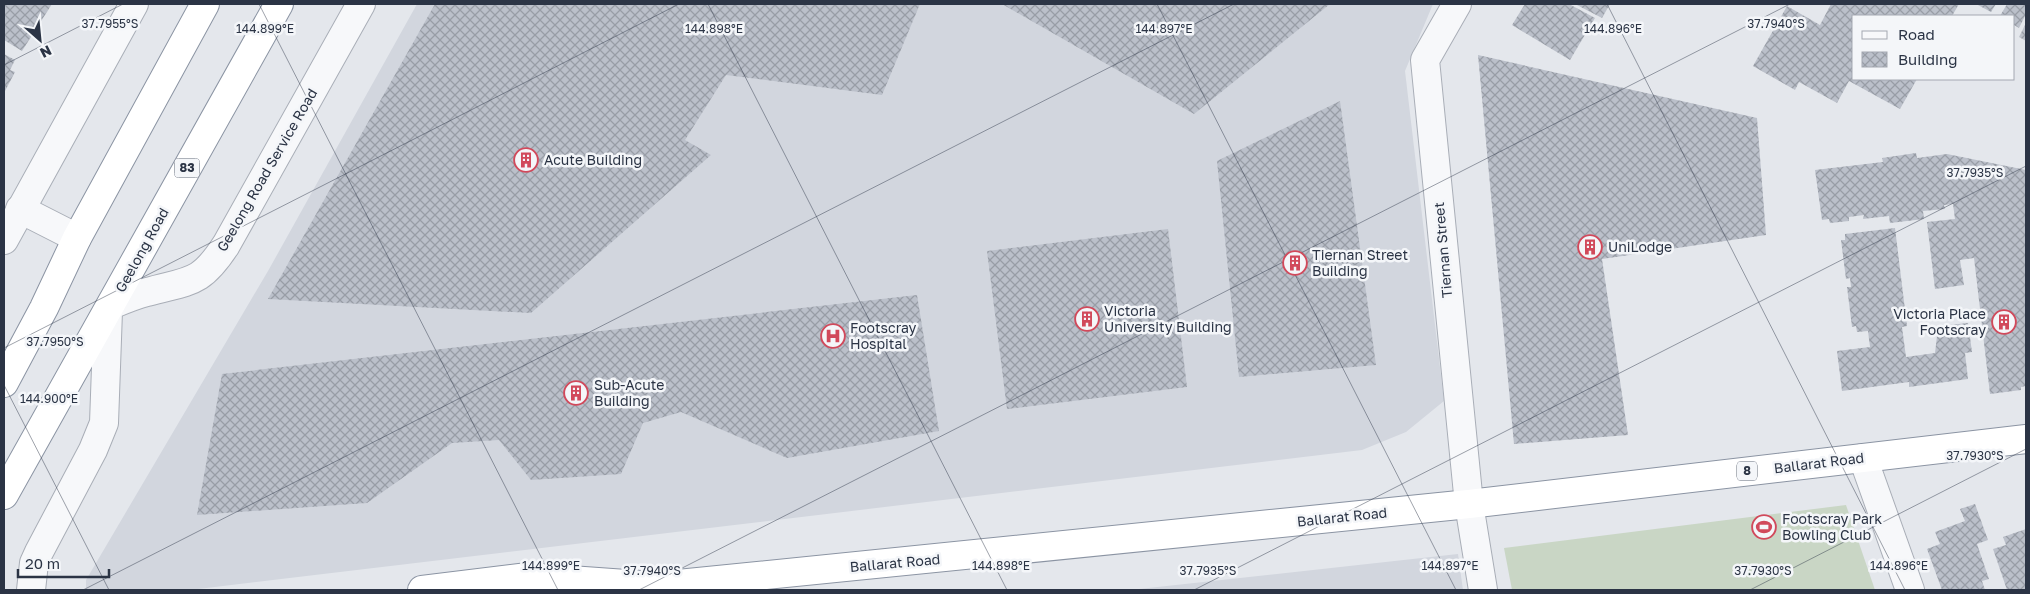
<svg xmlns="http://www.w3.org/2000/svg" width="2030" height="594" font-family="'Golos Text',sans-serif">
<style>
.built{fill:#d2d6de}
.pitch{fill:#c9d6c5}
.building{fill:url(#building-cross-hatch)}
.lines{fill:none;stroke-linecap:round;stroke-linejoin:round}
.street-casing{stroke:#a9aeb7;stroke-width:30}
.highway-casing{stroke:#8b94a3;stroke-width:30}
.street{stroke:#f7f8fa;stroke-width:28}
.highway{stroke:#fff;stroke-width:28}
.ticks{fill:none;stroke:#2b3445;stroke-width:1;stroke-opacity:0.45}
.labels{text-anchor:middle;stroke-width:5;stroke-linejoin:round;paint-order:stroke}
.shield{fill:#f4f6f9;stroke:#676e7b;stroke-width:1}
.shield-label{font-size:12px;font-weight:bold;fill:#2b3445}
.poi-label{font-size:14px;fill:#2b3445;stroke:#f4f6f9;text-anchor:start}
.street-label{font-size:14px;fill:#2b3445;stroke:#f4f6f9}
.ticks-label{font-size:12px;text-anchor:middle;fill:#2b3445;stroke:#f4f6f9;stroke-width:5;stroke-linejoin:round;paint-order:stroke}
</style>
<defs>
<pattern id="building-cross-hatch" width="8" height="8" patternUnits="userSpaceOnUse" patternTransform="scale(1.25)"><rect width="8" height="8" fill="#bbc0ca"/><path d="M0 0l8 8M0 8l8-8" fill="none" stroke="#989da6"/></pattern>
</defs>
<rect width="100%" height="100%" fill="#e4e7ec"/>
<!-- built -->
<g class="built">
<path d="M417,4H1433L1405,71L1444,401L1406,432L1362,450L190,590H86V580L268,271Z"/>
<path d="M1458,554L1463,590H1130Z"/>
</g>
<!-- pitch -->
<path class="pitch" d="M1846,505L1875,590H1512L1504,548Z"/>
<!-- building -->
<g class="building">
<path d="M4,4H52L22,51L4,40Z"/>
<path d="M435,4H920L882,95L726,75L685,140L711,155L531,313L268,299Z"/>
<path d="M1002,4H1330L1194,114Z"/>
<path d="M1525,4H1569L1595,18L1570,60L1512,25Z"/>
<path d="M1575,4H1610L1602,18Z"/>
<path d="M1831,4H1959L1952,16H1854V79H1917L1900,109L1849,81L1837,103L1799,82L1795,90L1753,66L1787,6L1820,25Z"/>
<path d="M1976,4H1996L1991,12Z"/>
<path d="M2007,4H2026V14L2019,28L2014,25V16H2000Z"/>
<path d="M2026,23V41L2019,37Z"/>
<path d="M4,54L15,60L10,70L15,72L4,93Z"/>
<path d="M1478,55L1757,118L1766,235L1602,259L1628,435L1514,444Z"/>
<path d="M1340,101L1376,365L1239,377L1217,161Z"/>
<path d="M1916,153L1917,158L1947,154L2026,170V386L2021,387V390L1990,394L1974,258L1960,260L1964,285L1935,289L1927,222L1955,219L1953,204L1944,205L1945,209L1923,211L1924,219L1890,223L1889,216L1863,219L1864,215L1849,217V221L1830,223L1829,219L1822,220L1815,170L1883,162L1882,158Z"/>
<path d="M1895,228L1907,326L1902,327L1906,357L1935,353L1937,336L1941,335L1940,326L1968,323L1972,352L1965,353L1968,379L1909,387V382L1842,391L1837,351L1870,347L1868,331L1857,332L1856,326L1852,327L1847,287H1851L1850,278L1846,279L1841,240H1845V234Z"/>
<path d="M1168,229L1187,387L1007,409L987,251Z"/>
<path d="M917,295L939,431L787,458L681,412L643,423L621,474L531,480L499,440L452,443L367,503L197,515L222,374Z"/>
<path d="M1975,504L1988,540L1977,544L1989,579L1982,581L1985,590H1942L1927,549L1940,544L1935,532L1965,521L1960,509Z"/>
<path d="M2026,529V590H2007L1993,549L2006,545L2003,537Z"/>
</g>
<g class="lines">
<!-- street casing -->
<g class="street-casing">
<g id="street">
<path d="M1457,4L1425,60L1469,504L1483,590"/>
<path d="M20,209L77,238"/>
<path d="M4,240L134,4"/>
<path d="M111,305C123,300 135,295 147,292C190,280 200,285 226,245L361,4"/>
<path d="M1863,458L1910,590"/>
<path d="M31,590L34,563L39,552L93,450L104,423L108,311"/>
</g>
</g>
<!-- highway casing -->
<g class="highway-casing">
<g id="highway">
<path d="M4,383L44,308L77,238L205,4"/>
<path d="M4,495L279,4"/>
<path d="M422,590L528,577L654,586"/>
<path d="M633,590L658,586L1469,504L2026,439"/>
</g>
</g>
<!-- street -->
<use href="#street" class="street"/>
<!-- highway -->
<use href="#highway" class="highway"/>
</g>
<!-- ticks -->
<path class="ticks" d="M259,4L558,590M708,4L1007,590M1157,4L1456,590M1607,4L1905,590M4,65L123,4M4,348L679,4M4,385L109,590M83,590L1234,4M639,590L1790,4M1194,590L2026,166M1750,590L2026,449"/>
<!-- icons -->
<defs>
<g id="building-ring" transform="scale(1.25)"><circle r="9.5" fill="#f4f6f9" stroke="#d1495b" stroke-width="1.5"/><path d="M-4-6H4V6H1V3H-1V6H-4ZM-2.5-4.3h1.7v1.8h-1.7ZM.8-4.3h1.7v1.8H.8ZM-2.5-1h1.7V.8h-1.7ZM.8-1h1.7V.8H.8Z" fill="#d1495b"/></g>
<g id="hospital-ring" transform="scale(1.25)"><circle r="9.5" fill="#f4f6f9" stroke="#d1495b" stroke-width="1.5"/><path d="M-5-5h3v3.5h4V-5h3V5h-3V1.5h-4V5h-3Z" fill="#d1495b"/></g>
<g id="stadium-ring" transform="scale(1.25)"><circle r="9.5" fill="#f4f6f9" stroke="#d1495b" stroke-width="1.5"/><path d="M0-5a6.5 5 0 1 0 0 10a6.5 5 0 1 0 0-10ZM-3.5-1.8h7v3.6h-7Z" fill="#d1495b"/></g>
</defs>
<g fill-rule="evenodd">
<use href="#building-ring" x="526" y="160"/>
<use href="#building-ring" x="1590" y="247"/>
<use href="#building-ring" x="1295" y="263"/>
<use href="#building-ring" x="1087" y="319"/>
<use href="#building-ring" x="2004" y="322"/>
<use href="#hospital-ring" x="833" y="336"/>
<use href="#building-ring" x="576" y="393"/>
<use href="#stadium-ring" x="1764" y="527"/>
</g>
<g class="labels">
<!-- shield labels -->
<g class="shield">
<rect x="174.5" y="158.5" width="25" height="19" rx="4"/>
<rect x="1737" y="461.5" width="20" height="19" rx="4"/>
</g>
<g class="shield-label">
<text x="187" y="172">83</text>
<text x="1747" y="475">8</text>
</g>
<!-- poi labels -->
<g class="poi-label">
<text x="544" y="165">Acute Building</text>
<text x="1608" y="252">UniLodge</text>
<text x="1312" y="260">Tiernan Street<tspan x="1312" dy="16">Building</tspan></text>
<text x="1104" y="316">Victoria<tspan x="1104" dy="16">University Building</tspan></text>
<text x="1986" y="319" text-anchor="end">Victoria Place<tspan x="1986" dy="16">Footscray</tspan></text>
<text x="850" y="333">Footscray<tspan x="850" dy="16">Hospital</tspan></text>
<text x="594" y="390">Sub-Acute<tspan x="594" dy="16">Building</tspan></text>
<text x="1782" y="524">Footscray Park<tspan x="1782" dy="16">Bowling Club</tspan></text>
</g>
<!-- street labels -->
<g class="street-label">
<text transform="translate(267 170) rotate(-60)" y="5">Geelong Road Service Road</text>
<text transform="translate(142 250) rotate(-61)" y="5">Geelong Road</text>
<text transform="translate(1443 250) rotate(-95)" y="5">Tiernan Street</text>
<text transform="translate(1819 463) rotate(-7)" y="5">Ballarat Road</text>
<text transform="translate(1342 517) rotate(-6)" y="5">Ballarat Road</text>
<text transform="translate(895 563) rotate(-5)" y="5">Ballarat Road</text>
</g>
</g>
<g class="ticks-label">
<text x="110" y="28">37.7955°S</text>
<text x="1776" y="28">37.7940°S</text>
<text x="265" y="33">144.899°E</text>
<text x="714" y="33">144.898°E</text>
<text x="1164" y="33">144.897°E</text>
<text x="1613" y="33">144.896°E</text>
<text x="1975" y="177">37.7935°S</text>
<text x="55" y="346">37.7950°S</text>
<text x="49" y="403">144.900°E</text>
<text x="1975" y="460">37.7930°S</text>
<text x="551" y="570">144.899°E</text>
<text x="1001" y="570">144.898°E</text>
<text x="1450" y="570">144.897°E</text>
<text x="1899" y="570">144.896°E</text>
<text x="652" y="575">37.7940°S</text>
<text x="1208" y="575">37.7935°S</text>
<text x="1763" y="575">37.7930°S</text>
</g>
<!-- border -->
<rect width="2030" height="594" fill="none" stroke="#2b3445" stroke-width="10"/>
<!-- legend -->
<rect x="1852" y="15" width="162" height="65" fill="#f4f6f9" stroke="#a4a8b1"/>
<rect x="1862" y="31" width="25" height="8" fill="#f7f8fa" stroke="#a4a8b1"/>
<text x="1898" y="40" font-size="15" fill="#2b3445">Road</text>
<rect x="1862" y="52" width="25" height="15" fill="url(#building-cross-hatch)" stroke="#a4a8b1"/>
<text x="1898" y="65" font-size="15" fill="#2b3445">Building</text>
<!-- north arrow -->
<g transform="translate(40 40) rotate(153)" stroke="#f4f6f9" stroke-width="4" paint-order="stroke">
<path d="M0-4L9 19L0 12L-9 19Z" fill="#2b3445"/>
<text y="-8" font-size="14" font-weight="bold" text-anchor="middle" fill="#2b3445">N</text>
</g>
<!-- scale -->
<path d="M18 569v8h91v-8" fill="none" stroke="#2b3445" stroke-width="2.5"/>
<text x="25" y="569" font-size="15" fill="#2b3445" stroke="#f4f6f9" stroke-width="4" paint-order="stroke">20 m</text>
</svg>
